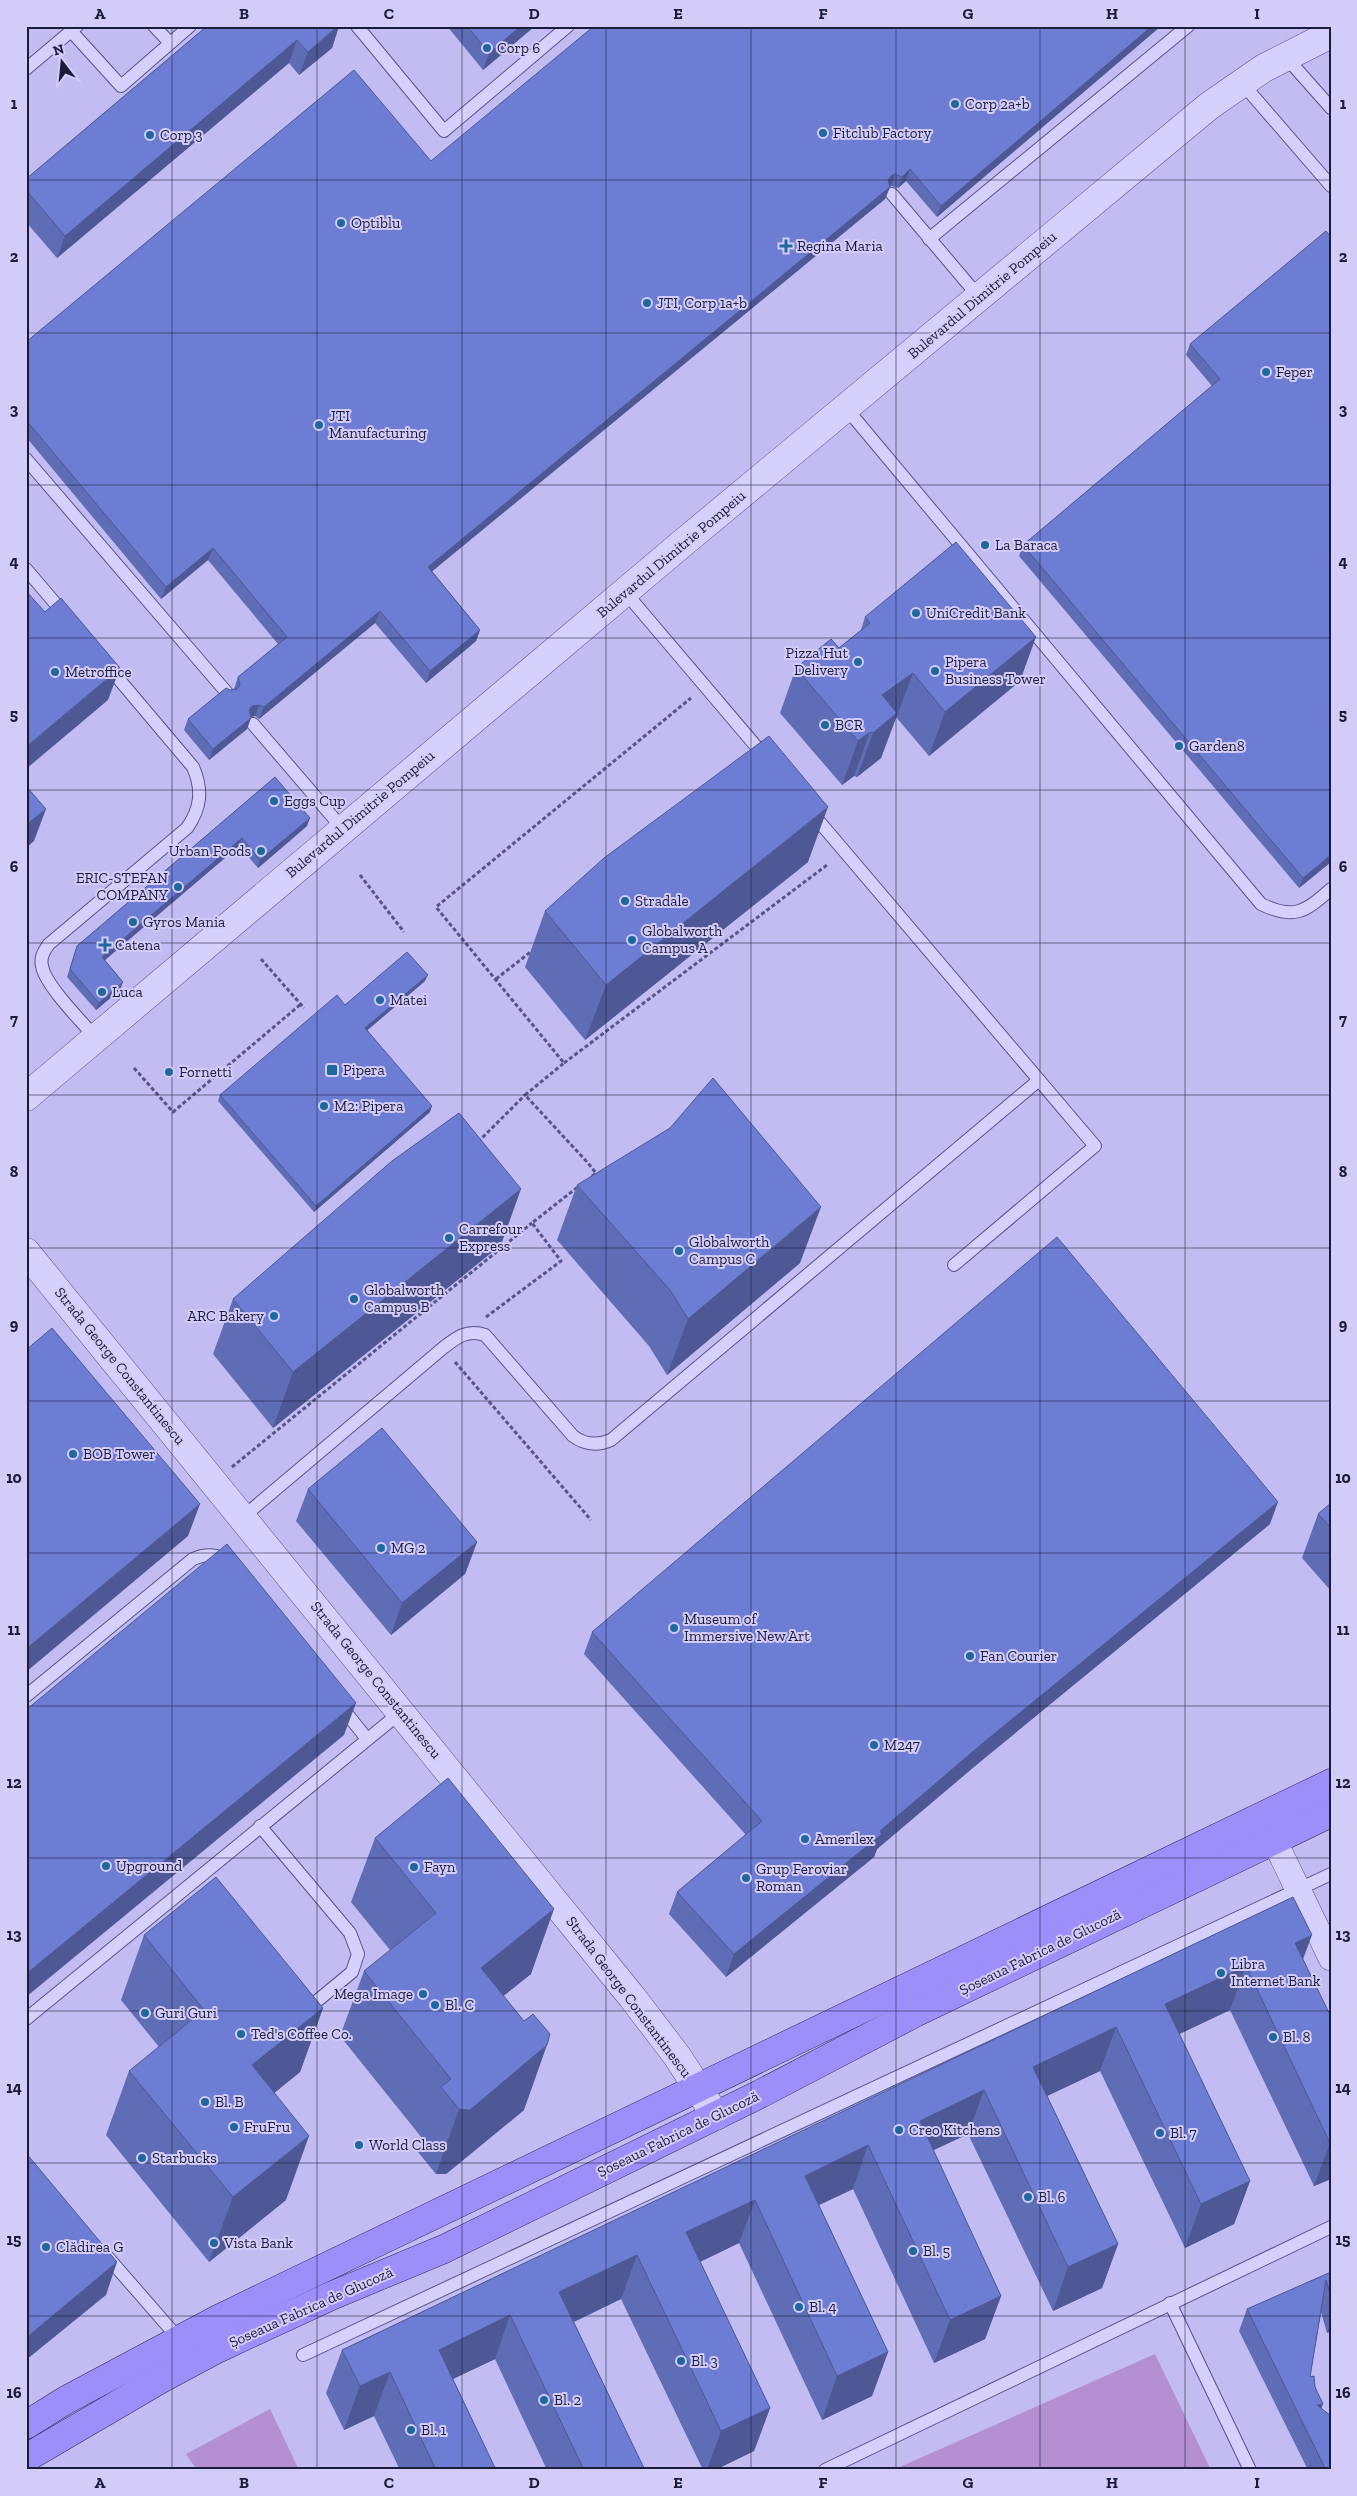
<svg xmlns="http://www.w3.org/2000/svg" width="1357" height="2496" font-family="'Zilla Slab',serif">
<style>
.green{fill:#b48fd1}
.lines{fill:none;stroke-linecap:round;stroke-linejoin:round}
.service-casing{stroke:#54558b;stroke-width:14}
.minor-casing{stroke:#54558b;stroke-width:26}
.tertiary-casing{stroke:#54558b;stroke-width:29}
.primary-casing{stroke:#292d58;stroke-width:29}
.path{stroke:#54558b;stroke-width:3;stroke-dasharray:4 2.5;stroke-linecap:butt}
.service{stroke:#d6d0fc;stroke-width:12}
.minor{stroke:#d6d0fc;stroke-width:25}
.tertiary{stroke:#d6d0fc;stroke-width:28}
.primary{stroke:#9c8ffa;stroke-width:28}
.wall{fill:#5f6cb6}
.shaded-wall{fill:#4d5894}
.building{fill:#6e7dd4;stroke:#4d5894}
.grid{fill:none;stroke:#1a1d39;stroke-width:1;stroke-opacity:0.55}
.poi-dot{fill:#1e68a0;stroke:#d3ccf9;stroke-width:2}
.labels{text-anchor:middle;stroke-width:4;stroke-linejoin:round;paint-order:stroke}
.poi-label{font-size:15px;fill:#1a1d39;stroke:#d3ccf9;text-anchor:start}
.street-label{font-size:15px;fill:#1a1d39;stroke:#d3ccf9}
.neatline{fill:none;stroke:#1a1d39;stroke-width:2}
.grid-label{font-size:16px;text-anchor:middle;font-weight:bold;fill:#1a1d39}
</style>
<rect width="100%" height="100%" fill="#c3bcf2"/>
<!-- green -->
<g class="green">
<path d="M1155,2354L1211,2470H893Z"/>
<path d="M270,2409L299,2470H197L186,2454Z"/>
</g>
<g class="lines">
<!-- service casing -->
<g class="service-casing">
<g id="service">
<path d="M154,26L170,43"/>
<path d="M357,26L444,131L568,26"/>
<path d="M71,31L121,86L190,26"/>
<path d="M1285,56L1331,108"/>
<path d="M26,69L77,26"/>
<path d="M1242,83L1331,186"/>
<path d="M892,194L979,297"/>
<path d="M929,239L1188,26"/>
<path d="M846,408L1261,904C1294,920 1305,912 1331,889"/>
<path d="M26,459L228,694"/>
<path d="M26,569L66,616"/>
<path d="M625,592L766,758"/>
<path d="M253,724L343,829"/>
<path d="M811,812L1095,1146L954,1265"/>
<path d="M96,1038C82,1022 45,985 42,966C40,957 44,951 49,944L187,828C201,808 203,790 193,767L106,664"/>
<path d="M243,1517L443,1348C457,1337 467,1329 485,1335L573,1436C585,1445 597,1446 611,1440L1039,1080"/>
<path d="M26,1696L193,1559C204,1554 218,1553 227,1562"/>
<path d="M340,1705L367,1739"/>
<path d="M260,1826L350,1933L358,1954L352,1972L305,2011"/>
<path d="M26,2019L401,1712"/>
<path d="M105,2254L179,2339"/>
<path d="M1170,2303L1250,2470"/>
<path d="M303,2355L1331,1874"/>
<path d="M825,2470L1331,2227"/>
</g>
</g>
<!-- minor casing -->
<g class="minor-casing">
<path id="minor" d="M1274,1840L1331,1958"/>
</g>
<!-- tertiary casing -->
<g class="tertiary-casing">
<g id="tertiary">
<path d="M26,1097L684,542L1209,106L1264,68L1331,34"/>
<path d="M26,1252L632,1997L677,2056L716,2116"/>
</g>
</g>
<!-- primary casing -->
<g class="primary-casing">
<g id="primary">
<path d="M26,2425L66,2400L218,2319L1331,1783"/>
<path d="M26,2458L161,2379L217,2349L331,2296L444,2249L760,2094L915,2013L1331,1813"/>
</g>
</g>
<!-- path -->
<g class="path">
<path d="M360,875L404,932"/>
<path d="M261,959L304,1008"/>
<path d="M496,979L533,950"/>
<path d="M564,1063L827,865"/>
<path d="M134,1068L173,1112L301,1004"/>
<path d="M478,1142L525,1095"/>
<path d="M592,1176L596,1173L588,1163L525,1095L564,1063L436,907L691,698"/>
<path d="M486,1317L561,1261L532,1223L579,1186"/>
<path d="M455,1362L591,1520"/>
<path d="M232,1467L532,1223"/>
</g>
<!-- service -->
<use href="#service" class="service"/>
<!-- minor -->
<use href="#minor" class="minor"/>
<!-- tertiary -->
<use href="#tertiary" class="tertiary"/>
<!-- primary -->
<use href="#primary" class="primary"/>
</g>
<!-- wall -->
<g class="wall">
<path d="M207,26H339L332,48L299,75L289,63L57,258L26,222V179Z"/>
<path d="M447,26H535L483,70Z"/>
<path d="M1161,26L937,217L906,181L898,188L891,186L890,187L885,199L432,571L480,630L476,641L426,683L375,623L259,719L255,716L251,717L247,729L209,760L184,730L188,719L230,690L234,689L238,677L278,644L208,560L161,599L26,437V342L431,161Z"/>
<path d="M1331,237V862L1299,888L1019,556L1023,545L1212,386L1186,355L1190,344Z"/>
<path d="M865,617L1020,681L929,756L896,717L895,719L881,758L857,777L854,776L842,785L780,713L796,668L839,648L861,630Z"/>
<path d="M275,777L307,826L258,868L239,846L105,960L120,990L96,1010L67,977L77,946Z"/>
<path d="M808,862L585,1040L525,967L545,911Z"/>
<path d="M425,981L367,1030L430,1112L314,1212L218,1101L220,1095L345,1005Z"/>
<path d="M577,1185L800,1263L667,1375L649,1346L557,1240Z"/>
<path d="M501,1245L273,1428L213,1354L233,1299Z"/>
<path d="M308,1489L477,1542L465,1574L391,1635L296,1521Z"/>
<path d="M1331,1503V1591L1302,1558L1318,1514Z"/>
<path d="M1270,1524L975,1766L877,1849L874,1857L726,1977L669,1914L677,1892L746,1835L584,1654L592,1632Z"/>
<path d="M375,1838L531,1974L503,1996L524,2110L446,2174H436L418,2152L422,2138L340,2036L364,1971L390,1950L351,1902Z"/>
<path d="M1293,1897L1303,1959L1331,2017V2179L1314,2186L1230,2010L1179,2034L1250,2181L1234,2224L1185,2248L1100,2071L1047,2096L1118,2244L1102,2288L1053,2311L968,2134L933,2150L1001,2296L985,2339L934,2363L853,2189L819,2205L888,2352L872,2396L822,2420L739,2243L700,2262L770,2408L754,2451L715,2470H703L621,2299L574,2322L643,2470H547L495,2359L453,2379L496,2470H400L374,2416L344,2430L326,2393L342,2350Z"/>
<path d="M144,1935L323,2008L300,2072L274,2093L286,2200L209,2262L106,2135L129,2071L159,2047L121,2000Z"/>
<path d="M1331,2272V2331L1327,2333L1321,2312L1310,2377L1315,2387L1322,2409L1331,2470H1308L1239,2331L1247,2309Z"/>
</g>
<!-- shaded-wall -->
<g class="shaded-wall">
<path d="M338,26H339L332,48L299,75L308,52Z"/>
<path d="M521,26H535L483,70L489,53Z"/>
<path d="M1152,26H1161L937,217L941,206Z"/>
<path d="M297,40L289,63L57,258L65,236Z"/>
<path d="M910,169L906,181L898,188L902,177Z"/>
<path d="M895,174L891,186L887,188L890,187L885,199L424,578L428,567L888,180L891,176Z"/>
<path d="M213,548L208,560L161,599L166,587Z"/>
<path d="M380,611L375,623L259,719L264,707Z"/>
<path d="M480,630L476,641L426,683L430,671Z"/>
<path d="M1036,637L1020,681L929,756L945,712Z"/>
<path d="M120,668L108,700L26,769V747Z"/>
<path d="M913,673L881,758L857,777L873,733L870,732L854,776L842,785L858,741L882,695Z"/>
<path d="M259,705L255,716L248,718L249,710L252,706Z"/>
<path d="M251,718L247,729L209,760L213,749Z"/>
<path d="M828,807L808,862L585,1040L606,985Z"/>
<path d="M46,809L34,841L26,848V825Z"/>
<path d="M310,818L307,826L258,868L260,860Z"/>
<path d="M242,838L239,846L99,965L102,957Z"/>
<path d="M1331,855V862L1299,888L1303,878Z"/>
<path d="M428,975L425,981L363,1034L365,1028Z"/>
<path d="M123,982L120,990L96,1010L99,1003Z"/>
<path d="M432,1106L430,1112L314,1212L316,1206Z"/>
<path d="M521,1189L501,1245L273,1428L293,1372Z"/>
<path d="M821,1207L800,1263L667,1375L688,1319Z"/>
<path d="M1278,1502L1270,1524L975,1766L877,1849L874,1857L726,1977L734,1954L983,1743Z"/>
<path d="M200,1504L188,1536L26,1672V1649Z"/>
<path d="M477,1542L465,1574L391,1635L402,1603Z"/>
<path d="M356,1703L344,1735L26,1997V1974Z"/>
<path d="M554,1909L531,1974L457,2033L481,1968Z"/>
<path d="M1312,1935L1296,1978L1295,1943Z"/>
<path d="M1246,1966L1230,2010L1150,2048L1165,2004Z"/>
<path d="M323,2008L300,2072L229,2130L252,2065Z"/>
<path d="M1116,2027L1100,2071L1017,2110L1033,2067Z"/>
<path d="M547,2045L524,2110L446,2174H436L459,2109Z"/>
<path d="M984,2090L968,2134L904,2164L920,2121Z"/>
<path d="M309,2136L286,2200L209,2262L233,2197Z"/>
<path d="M1331,2142V2179L1314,2186L1330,2143Z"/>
<path d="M868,2145L853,2189L789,2219L805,2176Z"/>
<path d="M1250,2181L1234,2224L1185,2248L1201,2204Z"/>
<path d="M755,2200L739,2243L670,2276L686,2232Z"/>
<path d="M1118,2244L1102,2288L1053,2311L1068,2267Z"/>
<path d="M637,2255L621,2299L544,2336L559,2292Z"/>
<path d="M117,2262L106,2295L26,2360V2338Z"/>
<path d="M1001,2296L985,2339L934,2363L950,2320Z"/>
<path d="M510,2315L495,2359L423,2393L439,2350Z"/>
<path d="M1331,2323V2331L1327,2333Z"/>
<path d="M888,2352L872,2396L822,2420L837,2376Z"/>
<path d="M390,2372L374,2416L344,2430L360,2386Z"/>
<path d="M1323,2404L1315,2426L1317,2405Z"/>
<path d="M770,2408L754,2451L715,2470H707L721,2431Z"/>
</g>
<!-- building -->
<g class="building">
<path d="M207,26H338L308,52L297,40L65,236L26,190V179Z"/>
<path d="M467,26H521L489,53Z"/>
<path d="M594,26H1152L941,206L910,169L902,177L895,174L891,176L888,180L890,187L428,567L480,630L430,671L380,611L264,707L259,705L252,706L249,710L251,718L213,749L188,719L226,688L230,690L237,689L240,685L238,677L287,637L213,548L166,587L26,420V342L354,70L431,161Z"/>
<path d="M1326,231L1331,237V855L1303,878L1023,545L1220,379L1190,344Z"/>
<path d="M956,542L1036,637L945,712L913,673L882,695L897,713L873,733L870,732L858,741L796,668L831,639L839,648L870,623L865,617Z"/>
<path d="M26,591L45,612L61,598L120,668L26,747Z"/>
<path d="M769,736L828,807L606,985L545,911L604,858Z"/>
<path d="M275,777L310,818L260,860L242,838L102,957L123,982L99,1003L70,969L77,946Z"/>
<path d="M26,786L46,809L26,825Z"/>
<path d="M407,952L428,975L365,1028L432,1106L316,1206L220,1095L337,995L345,1005Z"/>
<path d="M713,1078L821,1207L688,1319L670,1290L577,1185L670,1128Z"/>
<path d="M459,1113L521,1189L293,1372L233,1299L392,1161Z"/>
<path d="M1057,1237L1278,1502L983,1743L880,1831L882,1834L734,1954L677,1892L762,1821L592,1632Z"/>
<path d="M52,1328L200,1504L26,1649V1350Z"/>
<path d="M382,1428L477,1542L402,1603L308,1489Z"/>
<path d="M1331,1503V1528L1318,1514Z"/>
<path d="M227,1544L356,1703L26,1974V1710Z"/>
<path d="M448,1778L554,1909L481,1968L524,2021L533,2014L550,2034L547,2045L470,2110L459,2109L441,2087L451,2079L364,1971L436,1913L375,1838Z"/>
<path d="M216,1877L323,2008L252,2065L309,2136L233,2197L129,2071L204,2010L144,1935Z"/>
<path d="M1293,1897L1312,1935L1295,1943L1331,2017V2142L1330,2143L1246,1966L1165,2004L1250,2181L1201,2204L1116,2027L1033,2067L1118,2244L1068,2267L984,2090L920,2121L1001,2296L950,2320L868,2145L805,2176L888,2352L837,2376L755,2200L686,2232L770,2408L721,2431L637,2255L559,2292L644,2468L639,2470H584L510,2315L439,2350L496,2470H436L390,2372L360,2386L342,2350Z"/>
<path d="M26,2153L117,2262L26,2338Z"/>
<path d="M1331,2272V2296L1326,2280L1310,2377L1314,2376L1315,2387L1323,2404L1317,2405L1331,2416V2470H1326L1247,2309Z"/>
</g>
<!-- grid -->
<path class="grid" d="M172,26V2470M317,26V2470M462,26V2470M606,26V2470M751,26V2470M896,26V2470M1040,26V2470M1185,26V2470M26,180H1331M26,333H1331M26,485H1331M26,638H1331M26,790H1331M26,943H1331M26,1095H1331M26,1248H1331M26,1401H1331M26,1553H1331M26,1706H1331M26,1858H1331M26,2011H1331M26,2163H1331M26,2316H1331"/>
<!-- markers -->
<g class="poi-dot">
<circle cx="487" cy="48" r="5"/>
<circle cx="955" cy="104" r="5"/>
<circle cx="823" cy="133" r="5"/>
<circle cx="150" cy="135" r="5"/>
<circle cx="341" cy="223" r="5"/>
<path d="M783.5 238.5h5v5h5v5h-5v5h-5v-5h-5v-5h5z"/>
<circle cx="647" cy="303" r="5"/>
<circle cx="1266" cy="372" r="5"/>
<circle cx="319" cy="425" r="5"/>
<circle cx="985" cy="545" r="5"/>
<circle cx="916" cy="613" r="5"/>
<circle cx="858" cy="662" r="5"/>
<circle cx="935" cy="671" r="5"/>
<circle cx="55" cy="672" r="5"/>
<circle cx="825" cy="725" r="5"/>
<circle cx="1179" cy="746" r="5"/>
<circle cx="274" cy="801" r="5"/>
<circle cx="261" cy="851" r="5"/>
<circle cx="178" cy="887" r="5"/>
<circle cx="625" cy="901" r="5"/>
<circle cx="133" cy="922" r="5"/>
<circle cx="632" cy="940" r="5"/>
<path d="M102.5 937.5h5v5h5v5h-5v5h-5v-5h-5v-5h5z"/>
<circle cx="102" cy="992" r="5"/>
<circle cx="380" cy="1000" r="5"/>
<rect x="326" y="1064" width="12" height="12" rx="2.5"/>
<circle cx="169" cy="1072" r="5"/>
<circle cx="324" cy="1106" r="5"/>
<circle cx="449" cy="1238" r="5"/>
<circle cx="679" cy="1251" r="5"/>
<circle cx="354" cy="1299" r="5"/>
<circle cx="274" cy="1316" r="5"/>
<circle cx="73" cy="1454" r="5"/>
<circle cx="381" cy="1548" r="5"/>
<circle cx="674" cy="1628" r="5"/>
<circle cx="970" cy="1656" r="5"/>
<circle cx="874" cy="1745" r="5"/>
<circle cx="805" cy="1839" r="5"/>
<circle cx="106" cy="1866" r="5"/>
<circle cx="414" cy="1867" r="5"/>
<circle cx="746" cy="1878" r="5"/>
<circle cx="1221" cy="1973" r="5"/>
<circle cx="423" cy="1994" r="5"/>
<circle cx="435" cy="2005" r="5"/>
<circle cx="145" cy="2013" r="5"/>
<circle cx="241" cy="2034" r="5"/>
<circle cx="1273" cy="2037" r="5"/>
<circle cx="205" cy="2102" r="5"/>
<circle cx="234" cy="2127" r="5"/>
<circle cx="899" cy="2130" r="5"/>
<circle cx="1160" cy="2133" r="5"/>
<circle cx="359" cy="2145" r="5"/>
<circle cx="142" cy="2158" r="5"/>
<circle cx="1028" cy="2197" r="5"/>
<circle cx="214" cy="2243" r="5"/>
<circle cx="46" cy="2247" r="5"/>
<circle cx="913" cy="2251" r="5"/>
<circle cx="799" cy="2307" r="5"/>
<circle cx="681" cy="2361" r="5"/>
<circle cx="544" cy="2400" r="5"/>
<circle cx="411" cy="2430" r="5"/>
</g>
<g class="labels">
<!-- poi labels -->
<g class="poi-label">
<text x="497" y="53">Corp 6</text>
<text x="965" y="109">Corp 2a+b</text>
<text x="833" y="138">Fitclub Factory</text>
<text x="160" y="140">Corp 3</text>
<text x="351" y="228">Optiblu</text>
<text x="797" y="251">Regina Maria</text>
<text x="657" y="308">JTI, Corp 1a+b</text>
<text x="1276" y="377">Feper</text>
<text x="329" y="421">JTI<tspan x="329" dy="17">Manufacturing</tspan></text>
<text x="995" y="550">La Baraca</text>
<text x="926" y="618">UniCredit Bank</text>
<text x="848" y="658" text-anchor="end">Pizza Hut<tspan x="848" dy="17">Delivery</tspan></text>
<text x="945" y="667">Pipera<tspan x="945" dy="17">Business Tower</tspan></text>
<text x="65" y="677">Metroffice</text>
<text x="835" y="730">BCR</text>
<text x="1189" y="751">Garden8</text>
<text x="284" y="806">Eggs Cup</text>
<text x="251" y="856" text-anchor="end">Urban Foods</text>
<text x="168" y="883" text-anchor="end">ERIC-STEFAN<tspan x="168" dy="17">COMPANY</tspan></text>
<text x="635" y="906">Stradale</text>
<text x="143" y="927">Gyros Mania</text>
<text x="642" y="936">Globalworth<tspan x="642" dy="17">Campus A</tspan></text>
<text x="115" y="950">Catena</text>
<text x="112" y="997">Luca</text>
<text x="390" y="1005">Matei</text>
<text x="343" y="1075">Pipera</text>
<text x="179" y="1077">Fornetti</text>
<text x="334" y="1111">M2: Pipera</text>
<text x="459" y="1234">Carrefour<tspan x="459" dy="17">Express</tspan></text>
<text x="689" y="1247">Globalworth<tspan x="689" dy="17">Campus C</tspan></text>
<text x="364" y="1295">Globalworth<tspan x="364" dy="17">Campus B</tspan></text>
<text x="264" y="1321" text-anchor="end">ARC Bakery</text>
<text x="83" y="1459">BOB Tower</text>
<text x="391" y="1553">MG 2</text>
<text x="684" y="1624">Museum of<tspan x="684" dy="17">Immersive New Art</tspan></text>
<text x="980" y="1661">Fan Courier</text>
<text x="884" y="1750">M247</text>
<text x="815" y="1844">Amerilex</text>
<text x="116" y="1871">Upground</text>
<text x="424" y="1872">Fayn</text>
<text x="756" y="1874">Grup Feroviar<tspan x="756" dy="17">Roman</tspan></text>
<text x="1231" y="1969">Libra<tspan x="1231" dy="17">Internet Bank</tspan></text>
<text x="413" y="1999" text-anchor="end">Mega Image</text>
<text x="445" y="2010">Bl. C</text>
<text x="155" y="2018">Guri Guri</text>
<text x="251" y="2039">Ted's Coffee Co.</text>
<text x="1283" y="2042">Bl. 8</text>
<text x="215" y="2107">Bl. B</text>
<text x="244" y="2132">FruFru</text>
<text x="909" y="2135">Creo Kitchens</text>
<text x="1170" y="2138">Bl. 7</text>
<text x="369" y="2150">World Class</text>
<text x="152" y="2163">Starbucks</text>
<text x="1038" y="2202">Bl. 6</text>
<text x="224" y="2248">Vista Bank</text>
<text x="56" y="2252">Clădirea G</text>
<text x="923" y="2256">Bl. 5</text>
<text x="809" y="2312">Bl. 4</text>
<text x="691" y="2366">Bl. 3</text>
<text x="554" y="2405">Bl. 2</text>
<text x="421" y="2435">Bl. 1</text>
</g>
<!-- street labels -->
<g class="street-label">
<text transform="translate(982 295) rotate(-40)" y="5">Bulevardul Dimitrie Pompeiu</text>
<text transform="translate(671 554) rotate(-40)" y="5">Bulevardul Dimitrie Pompeiu</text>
<text transform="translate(360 814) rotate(-40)" y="5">Bulevardul Dimitrie Pompeiu</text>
<text transform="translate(120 1366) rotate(51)" y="5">Strada George Constantinescu</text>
<text transform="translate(376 1680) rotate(51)" y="5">Strada George Constantinescu</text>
<text transform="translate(1040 1952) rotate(-26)" y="5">Șoseaua Fabrica de Glucoză</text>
<text transform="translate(629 1997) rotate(53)" y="5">Strada George Constantinescu</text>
<text transform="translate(678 2134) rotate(-26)" y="5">Șoseaua Fabrica de Glucoză</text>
<text transform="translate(311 2307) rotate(-24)" y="5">Șoseaua Fabrica de Glucoză</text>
</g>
</g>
<!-- border -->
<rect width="1357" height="2496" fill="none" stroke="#d3ccf9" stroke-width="55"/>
<!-- north arrow -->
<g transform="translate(62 62) rotate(344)" stroke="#d3ccf9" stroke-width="4" paint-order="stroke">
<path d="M0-4L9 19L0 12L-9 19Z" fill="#1a1d39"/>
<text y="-8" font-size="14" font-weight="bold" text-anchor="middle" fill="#1a1d39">N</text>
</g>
<rect x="28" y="28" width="1302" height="2440" class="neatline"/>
<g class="grid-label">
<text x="100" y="19">A</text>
<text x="244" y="19">B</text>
<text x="389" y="19">C</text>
<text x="534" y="19">D</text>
<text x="678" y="19">E</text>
<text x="823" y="19">F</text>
<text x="968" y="19">G</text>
<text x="1112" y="19">H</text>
<text x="1257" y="19">I</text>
<text x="14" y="109">1</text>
<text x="1343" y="109">1</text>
<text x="14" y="262">2</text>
<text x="1343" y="262">2</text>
<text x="14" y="415">3</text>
<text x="1343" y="415">3</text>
<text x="14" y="567">4</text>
<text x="1343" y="567">4</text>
<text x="14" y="720">5</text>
<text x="1343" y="720">5</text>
<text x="14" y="872">6</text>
<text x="1343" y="872">6</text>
<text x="14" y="1025">7</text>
<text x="1343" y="1025">7</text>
<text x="14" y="1177">8</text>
<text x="1343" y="1177">8</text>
<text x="14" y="1330">9</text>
<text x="1343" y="1330">9</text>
<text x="14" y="1483">10</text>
<text x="1343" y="1483">10</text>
<text x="14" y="1635">11</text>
<text x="1343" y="1635">11</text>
<text x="14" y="1788">12</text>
<text x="1343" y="1788">12</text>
<text x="14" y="1940">13</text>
<text x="1343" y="1940">13</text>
<text x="14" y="2093">14</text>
<text x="1343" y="2093">14</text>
<text x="14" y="2245">15</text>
<text x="1343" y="2245">15</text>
<text x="14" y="2398">16</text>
<text x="1343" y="2398">16</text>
<text x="100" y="2488">A</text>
<text x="244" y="2488">B</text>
<text x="389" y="2488">C</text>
<text x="534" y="2488">D</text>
<text x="678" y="2488">E</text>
<text x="823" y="2488">F</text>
<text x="968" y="2488">G</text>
<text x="1112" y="2488">H</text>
<text x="1257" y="2488">I</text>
</g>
</svg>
